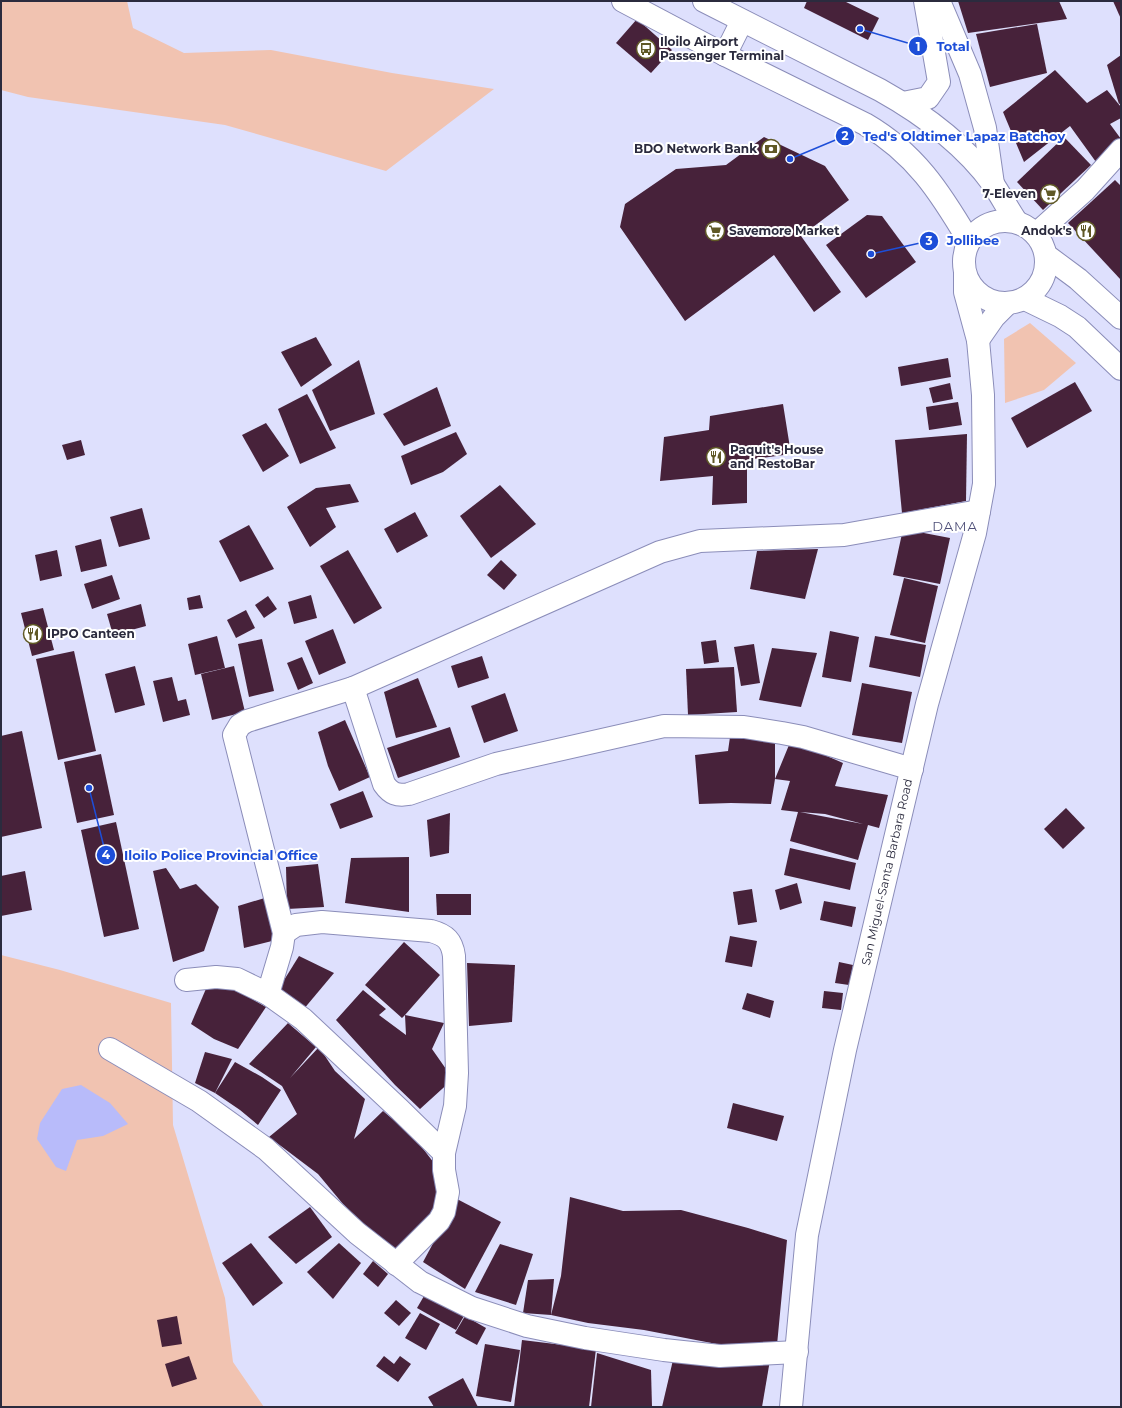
<svg xmlns="http://www.w3.org/2000/svg" width="1122" height="1408" font-family="Montserrat,sans-serif">
<style>
.green{fill:#f1c3b1}
.water{fill:#b8bbfa}
.building{fill:#47223a;fill-rule:evenodd}
.lines{fill:none;stroke-linecap:round;stroke-linejoin:round}
.minor-casing{stroke:#8b8db9;stroke-width:24}
.tertiary-casing{stroke:#8b8db9;stroke-width:24}
.secondary-casing{stroke:#8b8db9;stroke-width:24}
.primary-casing{stroke:#8b8db9;stroke-width:24}
.minor{stroke:#fff;stroke-width:22}
.tertiary{stroke:#fff;stroke-width:22}
.secondary{stroke:#fff;stroke-width:22}
.primary{stroke:#fff;stroke-width:22}
.labels{text-anchor:middle;stroke-width:4;stroke-linejoin:round;paint-order:stroke}
.poi-label{font-size:12px;font-weight:bold;fill:#2b2b3e;stroke:#fff;text-anchor:start}
.street-label{font-size:12px;fill:#2b2b3e;stroke:#fff}
.neighbourhood-label{font-size:13px;letter-spacing:1px;fill:#4e4f78;stroke:#fff}
.leader{fill:none;stroke:#1d4ed8;stroke-width:1.5}
.callout-dot{fill:#1d4ed8;stroke:#fff;stroke-width:1.5}
.mark-label{font-size:12px;text-anchor:middle;font-weight:bold;fill:#fff}
.callout-label{font-size:13px;text-anchor:middle;font-weight:bold;fill:#1d4ed8;stroke:#fff;stroke-width:4;stroke-linejoin:round;paint-order:stroke}
</style>
<rect width="100%" height="100%" fill="#dee0fd"/>
<!-- green -->
<g class="green">
<path d="M1,1H127L133,28L184,53L271,50L392,73L494,89L386,171L225,125L28,97L1,90Z"/>
<path d="M1030,323L1076,363L1044,390L1005,403L1004,339Z"/>
<path d="M1,955L60,970L171,1003L173,1125L225,1298L233,1362L264,1407H1Z"/>
</g>
<!-- water -->
<path class="water" d="M81,1085L110,1103L128,1124L103,1136L77,1140L66,1171L56,1167L37,1139L40,1123L62,1089Z"/>
<!-- building -->
<g class="building">
<path d="M807,1H844L879,18L868,40L804,8Z"/>
<path d="M958,1H1059L1067,19L968,33Z"/>
<path d="M1113,1H1121V19Z"/>
<path d="M637,19L672,50L651,73L616,43Z"/>
<path d="M1037,24L1047,73L990,87L976,34Z"/>
<path d="M1121,55V103L1119,104L1107,65Z"/>
<path d="M1055,70L1087,103L1107,90L1121,107V118L1110,124L1121,139L1096,162L1070,126L1024,162L1003,112Z"/>
<path d="M764,137L825,166L849,200L801,236L841,292L814,312L774,255L685,321L620,227L625,204L676,169L726,165Z"/>
<path d="M1064,137L1091,165L1043,210L1017,182Z"/>
<path d="M1115,180L1121,186V280L1068,223Z"/>
<path d="M867,215L882,216L916,262L866,298L826,245Z"/>
<path d="M316,337L332,365L301,387L281,352Z"/>
<path d="M948,358L951,377L901,386L898,367Z"/>
<path d="M359,360L375,414L330,431L312,390Z"/>
<path d="M1075,382L1092,411L1027,448L1011,418Z"/>
<path d="M950,383L953,399L933,403L929,388Z"/>
<path d="M437,387L451,426L404,446L383,414Z"/>
<path d="M307,394L336,448L300,464L278,409Z"/>
<path d="M958,402L962,425L929,430L926,407Z"/>
<path d="M783,404L791,454L747,460V503L712,505L713,476L660,481L664,437L709,430L710,416Z"/>
<path d="M266,423L289,456L263,472L242,435Z"/>
<path d="M456,432L467,454L443,472L411,485L401,456Z"/>
<path d="M967,434L966,501L902,513L895,440Z"/>
<path d="M81,440L85,455L67,460L62,445Z"/>
<path d="M350,484L359,502L326,508L336,527L310,547L287,507L316,488Z"/>
<path d="M500,485L536,524L491,558L460,516Z"/>
<path d="M142,508L150,539L119,547L110,517Z"/>
<path d="M415,512L428,536L397,553L384,529Z"/>
<path d="M249,525L274,569L240,582L219,541Z"/>
<path d="M903,529L950,538L940,584L893,575Z"/>
<path d="M101,539L107,566L81,572L75,546Z"/>
<path d="M818,549L805,599L750,589L757,551Z"/>
<path d="M57,550L62,576L40,581L35,555Z"/>
<path d="M348,550L382,608L354,624L320,566Z"/>
<path d="M501,560L517,575L504,590L487,575Z"/>
<path d="M112,575L120,599L92,609L84,584Z"/>
<path d="M904,578L938,586L925,643L890,635Z"/>
<path d="M200,595L203,608L189,610L187,598Z"/>
<path d="M311,595L317,618L294,624L288,602Z"/>
<path d="M268,596L277,609L264,618L255,605Z"/>
<path d="M141,604L146,626L113,635L107,614Z"/>
<path d="M43,608L54,650L32,656L21,613Z"/>
<path d="M246,610L255,628L236,638L227,620Z"/>
<path d="M333,629L346,663L319,675L305,641Z"/>
<path d="M830,631L859,637L851,682L822,677Z"/>
<path d="M217,636L225,668L195,675L188,644Z"/>
<path d="M875,636L926,645L920,677L869,667Z"/>
<path d="M262,639L274,691L249,697L238,644Z"/>
<path d="M716,640L719,662L704,664L701,642Z"/>
<path d="M754,644L760,683L741,686L734,647Z"/>
<path d="M772,648L817,653L801,707L759,700Z"/>
<path d="M74,651L96,751L58,760L36,659Z"/>
<path d="M482,656L489,678L458,688L451,666Z"/>
<path d="M302,657L313,683L298,690L287,663Z"/>
<path d="M135,666L145,705L115,713L105,674Z"/>
<path d="M234,666L245,712L212,720L201,674Z"/>
<path d="M734,667L737,712L688,715L686,669Z"/>
<path d="M172,677L178,701L186,699L190,715L163,722L153,681Z"/>
<path d="M418,678L437,727L396,738L384,692Z"/>
<path d="M862,683L912,692L902,743L852,735Z"/>
<path d="M505,693L518,731L484,743L471,706Z"/>
<path d="M345,720L370,777L339,791L328,766L318,732Z"/>
<path d="M450,727L460,757L398,778L387,748Z"/>
<path d="M22,731L42,828L1,837V736Z"/>
<path d="M730,737L775,742V779L771,804L731,803L699,804L695,755L728,751Z"/>
<path d="M789,745L820,753L843,763L835,786L888,795L879,828L868,825L858,860L790,841L798,812L781,810L790,781L775,779ZM800,812L825,814L863,824Z"/>
<path d="M101,754L114,815L77,823L64,762Z"/>
<path d="M363,791L373,817L340,829L330,804Z"/>
<path d="M1066,808L1085,828L1063,849L1044,829Z"/>
<path d="M450,813L449,853L430,857L427,820Z"/>
<path d="M116,822L139,929L104,937L81,830Z"/>
<path d="M790,848L856,863L850,890L784,875Z"/>
<path d="M409,857V912L345,903L351,858Z"/>
<path d="M318,864L324,907L287,909L286,867Z"/>
<path d="M166,868L180,889L196,884L219,907L204,951L173,962L153,871Z"/>
<path d="M25,871L32,910L1,916V876Z"/>
<path d="M797,883L802,903L780,910L775,890Z"/>
<path d="M752,889L757,922L738,925L733,892Z"/>
<path d="M436,894H471V915H437Z"/>
<path d="M268,897L276,940L244,948L238,906Z"/>
<path d="M824,901L856,907L852,927L820,920Z"/>
<path d="M730,936L757,941L752,967L725,962Z"/>
<path d="M404,942L440,975L405,1015L444,1023L432,1049L453,1079L420,1109L395,1085L336,1020L363,990L386,1009L379,1015L406,1035L405,1015L402,1018L365,985Z"/>
<path d="M299,956L334,973L303,1010L276,993Z"/>
<path d="M839,962L853,965L849,985L835,983Z"/>
<path d="M467,963L515,965L512,1022L469,1026Z"/>
<path d="M208,984L236,990L266,1007L238,1049L214,1039L191,1024Z"/>
<path d="M824,991L843,993L841,1010L822,1008Z"/>
<path d="M747,993L774,1001L770,1018L742,1009Z"/>
<path d="M288,1023L316,1047L290,1078L319,1047L335,1071L365,1099L354,1139L383,1111L414,1137L434,1163L442,1211L394,1253L343,1204L318,1174L269,1137L297,1114L282,1086L249,1064Z"/>
<path d="M205,1052L232,1059L215,1093L235,1062L262,1077L281,1090L258,1125L240,1110L215,1093L195,1083Z"/>
<path d="M733,1103L784,1116L777,1141L727,1128Z"/>
<path d="M570,1197L623,1211L681,1210L748,1228L787,1240L777,1345L727,1346L644,1330L588,1323L551,1315L561,1276Z"/>
<path d="M457,1199L501,1222L465,1289L423,1262Z"/>
<path d="M310,1207L332,1237L296,1264L268,1237Z"/>
<path d="M251,1243L283,1283L253,1306L222,1263Z"/>
<path d="M339,1243L361,1263L333,1299L307,1272Z"/>
<path d="M500,1244L533,1254L516,1305L475,1292Z"/>
<path d="M373,1261L388,1274L378,1287L363,1274Z"/>
<path d="M554,1279L551,1315L523,1313L528,1280Z"/>
<path d="M424,1296L464,1316L456,1330L417,1308Z"/>
<path d="M396,1300L411,1313L399,1326L384,1313Z"/>
<path d="M420,1313L440,1324L426,1350L405,1338Z"/>
<path d="M177,1316L182,1344L162,1347L157,1320Z"/>
<path d="M465,1316L486,1328L477,1345L455,1333Z"/>
<path d="M522,1340L596,1349L589,1407H514Z"/>
<path d="M485,1344L520,1350L511,1402L476,1396Z"/>
<path d="M597,1353L651,1370L652,1407H591Z"/>
<path d="M189,1356L197,1379L172,1387L165,1364Z"/>
<path d="M384,1356L394,1364L400,1356L411,1364L398,1382L376,1366Z"/>
<path d="M673,1360H770L762,1407H662Z"/>
<path d="M463,1378L478,1407H434L428,1397Z"/>
</g>
<g class="lines">
<!-- minor casing -->
<g class="minor-casing">
<g id="minor">
<path d="M353,688L384,784C391,794 397,796 409,794L496,764L664,726L744,727L782,733L803,737L912,769"/>
<path d="M284,933L296,925L322,922L431,931C446,935 452,941 454,956L457,1073L455,1106L444,1153"/>
<path d="M186,980L216,977L237,979L268,994L303,1019L399,1109L444,1153V1170L448,1192L444,1212L439,1221L396,1264"/>
<path d="M268,994L282,947L284,933L234,735L240,725L247,721L353,688L660,552L700,541L844,535L979,511"/>
<path d="M110,1049L199,1101L266,1149L357,1233L420,1282L472,1308L527,1326L585,1338L664,1350L720,1356L797,1352"/>
</g>
</g>
<!-- tertiary casing -->
<g class="tertiary-casing">
<path id="tertiary" d="M1036,234L1085,190L1121,150"/>
</g>
<!-- secondary casing -->
<g class="secondary-casing">
<g id="secondary">
<path d="M939,1L970,74L985,128L993,184"/>
<path d="M903,103L928,98L939,82L925,1"/>
<path d="M978,340L994,317L1008,303"/>
<path d="M791,1407L807,1235L845,1050L927,704L975,533L984,484L983,395L978,340L965,292V273"/>
</g>
</g>
<!-- primary casing -->
<g class="primary-casing">
<g id="primary">
<path d="M623,1L725,55L865,124C915,153 940,192 969,241"/>
<path d="M704,1L880,90C923,114 964,144 993,184C1001,196 1008,209 1016,221"/>
<path d="M725,55L742,21"/>
<circle cx="1005" cy="262" r="41"/>
<path d="M1047,256L1078,279L1121,318"/>
<path d="M1025,299L1060,316L1077,327L1121,369"/>
</g>
</g>
<!-- minor -->
<use href="#minor" class="minor"/>
<!-- tertiary -->
<use href="#tertiary" class="tertiary"/>
<!-- secondary -->
<use href="#secondary" class="secondary"/>
<!-- primary -->
<use href="#primary" class="primary"/>
</g>
<!-- icons -->
<defs>
<g id="bus-ring" transform="scale(1)"><circle r="9.5" fill="#fff" stroke="#605926" stroke-width="1.5"/><path d="M-5-6H5V4H4V6H2V4H-2V6H-4V4H-5ZM-3.5-4V0h7V-4ZM-3.5 1.2v1.5H-2V1.2ZM2 1.2v1.5H3.5V1.2Z" fill="#605926"/></g>
<g id="bank-ring" transform="scale(1)"><circle r="9.5" fill="#fff" stroke="#605926" stroke-width="1.5"/><path d="M-6-4H6V4H-6ZM0-2.3a2.3 2.3 0 1 0 0 4.6a2.3 2.3 0 1 0 0-4.6Z" fill="#605926"/></g>
<g id="supermarket-ring" transform="scale(1)"><circle r="9.5" fill="#fff" stroke="#605926" stroke-width="1.5"/><path d="M-6-5.5h2.5l.6 2H6L4.5 2H-2.5L-4.4-4H-6ZM-1.5 3.2a1.3 1.3 0 1 0 .1 0ZM3 3.2a1.3 1.3 0 1 0 .1 0Z" fill="#605926"/></g>
<g id="restaurant-ring" transform="scale(1)"><circle r="9.5" fill="#fff" stroke="#605926" stroke-width="1.5"/><path d="M-5-6h1v4h1v-4h1v4h1v-4h1v5L-1.5 .5V6h-2V.5L-5-1ZM5-6V6H3V1.5H1.5Q1.5-4 5-6Z" fill="#605926"/></g>
</defs>
<g fill-rule="evenodd">
<use href="#bus-ring" x="646" y="49"/>
<use href="#bank-ring" x="771" y="149"/>
<use href="#supermarket-ring" x="1050" y="194"/>
<use href="#supermarket-ring" x="715" y="231"/>
<use href="#restaurant-ring" x="1086" y="231"/>
<use href="#restaurant-ring" x="716" y="457"/>
<use href="#restaurant-ring" x="33" y="634"/>
</g>
<g class="labels">
<!-- poi labels -->
<g class="poi-label">
<text x="660" y="46">Iloilo Airport<tspan x="660" dy="14">Passenger Terminal</tspan></text>
<text x="757" y="153" text-anchor="end">BDO Network Bank</text>
<text x="1036" y="198" text-anchor="end">7-Eleven</text>
<text x="729" y="235">Savemore Market</text>
<text x="1072" y="235" text-anchor="end">Andok's</text>
<text x="730" y="454">Paquit's House<tspan x="730" dy="14">and RestoBar</tspan></text>
<text x="47" y="638">IPPO Canteen</text>
</g>
<!-- street labels -->
<g class="street-label">
<text transform="translate(887 872) rotate(-77)" y="4">San Miguel-Santa Barbara Road</text>
</g>
<!-- neighbourhood labels -->
<g class="neighbourhood-label">
<text x="955" y="531">DAMA</text>
</g>
</g>
<!-- callouts -->
<path class="leader" d="M860 29L918 46M790 159L845 136M871 254L929 241M89 788L106 855"/>
<g class="callout-dot">
<circle cx="860" cy="29" r="4"/>
<circle cx="790" cy="159" r="4"/>
<circle cx="871" cy="254" r="4"/>
<circle cx="89" cy="788" r="4"/>
<circle cx="918" cy="46" r="10"/>
<circle cx="845" cy="136" r="10"/>
<circle cx="929" cy="241" r="10"/>
<circle cx="106" cy="855" r="10"/>
</g>
<g class="mark-label">
<text x="918" y="51">1</text>
<text x="845" y="140">2</text>
<text x="929" y="245">3</text>
<text x="106" y="859">4</text>
</g>
<g class="callout-label">
<text x="953" y="51">Total</text>
<text x="964" y="141">Ted's Oldtimer Lapaz Batchoy</text>
<text x="973" y="245">Jollibee</text>
<text x="221" y="860">Iloilo Police Provincial Office</text>
</g>
<!-- border -->
<rect width="1122" height="1408" fill="none" stroke="#2b2b3e" stroke-width="4"/>
</svg>
